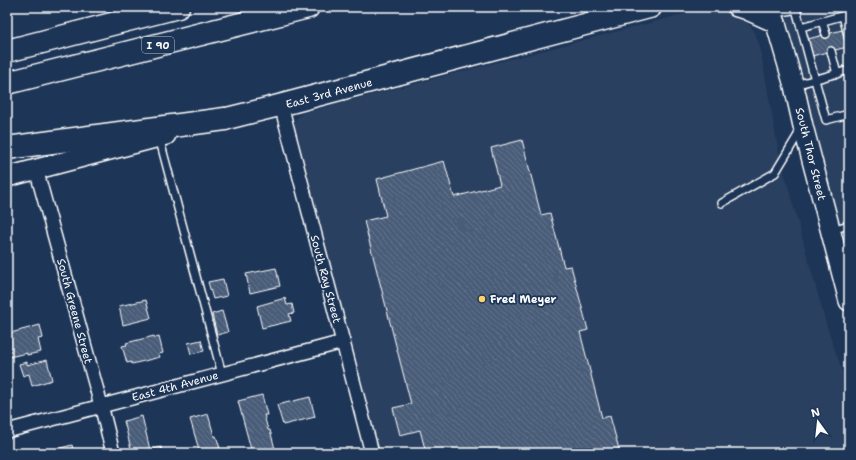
<svg xmlns="http://www.w3.org/2000/svg" width="856" height="460" font-family="'Shantell Sans',sans-serif">
<style>
.built{fill:#2a4161}
.building{fill:url(#building-back-hatch);stroke:#fff}
.lines{fill:none;stroke-linecap:round;stroke-linejoin:round}
.lane-casing{stroke:#fff;stroke-width:10}
.street-casing{stroke:#fff;stroke-width:16}
.secondary-casing{stroke:#fff;stroke-width:22}
.primary-casing{stroke:#fff;stroke-width:24}
.highway-casing{stroke:#fff;stroke-width:25}
.lane{stroke:#1d3557;stroke-width:7}
.street{stroke:#1d3557;stroke-width:13}
.secondary{stroke:#1d3557;stroke-width:19}
.primary{stroke:#1d3557;stroke-width:21}
.highway{stroke:#1d3557;stroke-width:22}
.poi-dot{fill:#ffd166;stroke:#1d3557;stroke-width:1.5}
.labels{text-anchor:middle;stroke-width:3.5;stroke-linejoin:round;paint-order:stroke}
.shield{fill:#1d3557;stroke:#bbc2cd;stroke-width:1}
.shield-label{font-size:10px;font-weight:bold;fill:#fff}
.street-label{font-size:11px;fill:#fff;stroke:#1d3557}
.poi-label{font-size:11px;font-weight:bold;fill:#fff;stroke:#1d3557;text-anchor:start}
</style>
<defs>
<pattern id="building-back-hatch" width="6" height="6" patternUnits="userSpaceOnUse"><rect width="6" height="6" fill="#4a5d79"/><path d="M-1 5l2 2M0 0l6 6M5-1l2 2" fill="none" stroke="#65758d"/></pattern>
</defs>
<rect width="100%" height="100%" fill="#1d3557"/>
<filter id="ink" filterUnits="userSpaceOnUse"><feTurbulence type="fractalNoise" baseFrequency=".025" numOctaves="2"/><feDisplacementMap in="SourceGraphic" scale="8" xChannelSelector="R" yChannelSelector="G"/><feConvolveMatrix kernelMatrix="1 2 1 2 8 2 1 2 1" color-interpolation-filters="sRGB"/></filter>
<g filter="url(#ink)">
<!-- built -->
<g class="built">
<path d="M782,7H849V260Z"/>
<path d="M712,9L730,11L745,20L754,31L760,47L779,154L827,327L849,390V453H380L294,127L296,119L302,113L696,11Z"/>
</g>
<!-- building -->
<g class="building">
<path d="M842,30L847,47L812,56L808,39Z"/>
<path d="M522,140L541,215L550,213L564,267L571,266L588,330L580,332L602,418L610,416L620,453H426L420,430L400,435L393,408L411,404L364,221L386,216L377,179L444,161L454,197L500,185L491,148Z"/>
<path d="M276,268L280,286L250,293L246,274Z"/>
<path d="M223,279L227,296L213,299L208,282Z"/>
<path d="M285,298L287,305L292,304L294,313L289,314L291,321L262,328L257,306Z"/>
<path d="M146,300L151,318L123,325L119,306Z"/>
<path d="M222,311L228,332L217,335L212,314Z"/>
<path d="M40,325L43,338L38,339L41,352L27,355V353L9,357L8,355H7V334Z"/>
<path d="M154,336L155,338L159,337L163,353L159,354L160,357L132,364L131,362L127,363L122,346L127,345L126,343Z"/>
<path d="M201,340L204,351L191,354L188,343Z"/>
<path d="M47,360L52,380L32,386L29,374L23,376L19,364L27,362V365Z"/>
<path d="M262,395L267,415H264L268,430H270L275,449L260,453H252L238,401Z"/>
<path d="M310,397L315,417L283,425L277,405Z"/>
<path d="M208,414L214,436H216L220,448L200,453L190,419Z"/>
<path d="M142,416L150,450L161,447L163,453H132L124,421Z"/>
<path d="M72,445L74,453H42Z"/>
<path d="M331,447L333,453H312V452Z"/>
</g>
<g class="lines">
<!-- lane casing -->
<g class="lane-casing">
<g id="lane">
<path d="M798,7L796,9L815,80L826,120L849,114"/>
<path d="M773,14L796,9"/>
<path d="M843,16L849,39"/>
<path d="M822,21L826,34"/>
<path d="M801,27L849,14"/>
<path d="M831,51L837,74"/>
<path d="M795,85L849,70"/>
<path d="M159,137L222,374"/>
<path d="M722,203L775,173L801,130"/>
<path d="M831,230L849,225"/>
</g>
</g>
<!-- street casing -->
<g class="street-casing">
<g id="street">
<path d="M281,105L372,453"/>
<path d="M36,169L101,405L113,453"/>
<path d="M7,431L343,342"/>
</g>
</g>
<!-- secondary casing -->
<g class="secondary-casing">
<g id="secondary">
<path d="M737,7L745,9L776,23"/>
<path d="M771,7L794,86L803,126L849,301"/>
<path d="M7,177L166,135"/>
</g>
</g>
<!-- primary casing -->
<g class="primary-casing">
<path id="primary" d="M225,119L281,105L651,7"/>
</g>
<!-- highway casing -->
<g class="highway-casing">
<g id="highway">
<path d="M7,51L178,7"/>
<path d="M7,83L308,7"/>
<path d="M7,148L225,119"/>
</g>
</g>
<!-- lane -->
<use href="#lane" class="lane"/>
<!-- street -->
<use href="#street" class="street"/>
<!-- secondary -->
<use href="#secondary" class="secondary"/>
<!-- primary -->
<use href="#primary" class="primary"/>
<!-- highway -->
<use href="#highway" class="highway"/>
</g>
</g>
<!-- markers -->
<circle class="poi-dot" cx="482" cy="299" r="4"/>
<g class="labels">
<!-- shield labels -->
<rect class="shield" x="142" y="37" width="32" height="16" rx="3"/>
<g class="shield-label">
<text x="158" y="49">I 90</text>
</g>
<!-- street labels -->
<g class="street-label">
<text transform="translate(329 93) rotate(-15)" y="4">East 3rd Avenue</text>
<text transform="translate(811 154) rotate(76)" y="4">South Thor Street</text>
<text transform="translate(326 279) rotate(75)" y="4">South Ray Street</text>
<text transform="translate(75 311) rotate(75)" y="4">South Greene Street</text>
<text transform="translate(175 386) rotate(-15)" y="4">East 4th Avenue</text>
</g>
<!-- poi labels -->
<g class="poi-label">
<text x="490" y="303">Fred Meyer</text>
</g>
</g>
<!-- margin -->
<rect width="856" height="460" fill="none" stroke="#1d3557" stroke-width="24"/>
<rect x="12" y="12" width="832" height="436" fill="none" stroke="#fff" stroke-width="1.5" filter="url(#ink)"/>
<!-- north arrow -->
<g transform="translate(818 422) rotate(345)" stroke="#1d3557" stroke-width="3" paint-order="stroke">
<path d="M0-3L7 15L0 10L-7 15Z" fill="#ffffff"/>
<text y="-6" font-size="11" font-weight="bold" text-anchor="middle" fill="#ffffff">N</text>
</g>
</svg>
